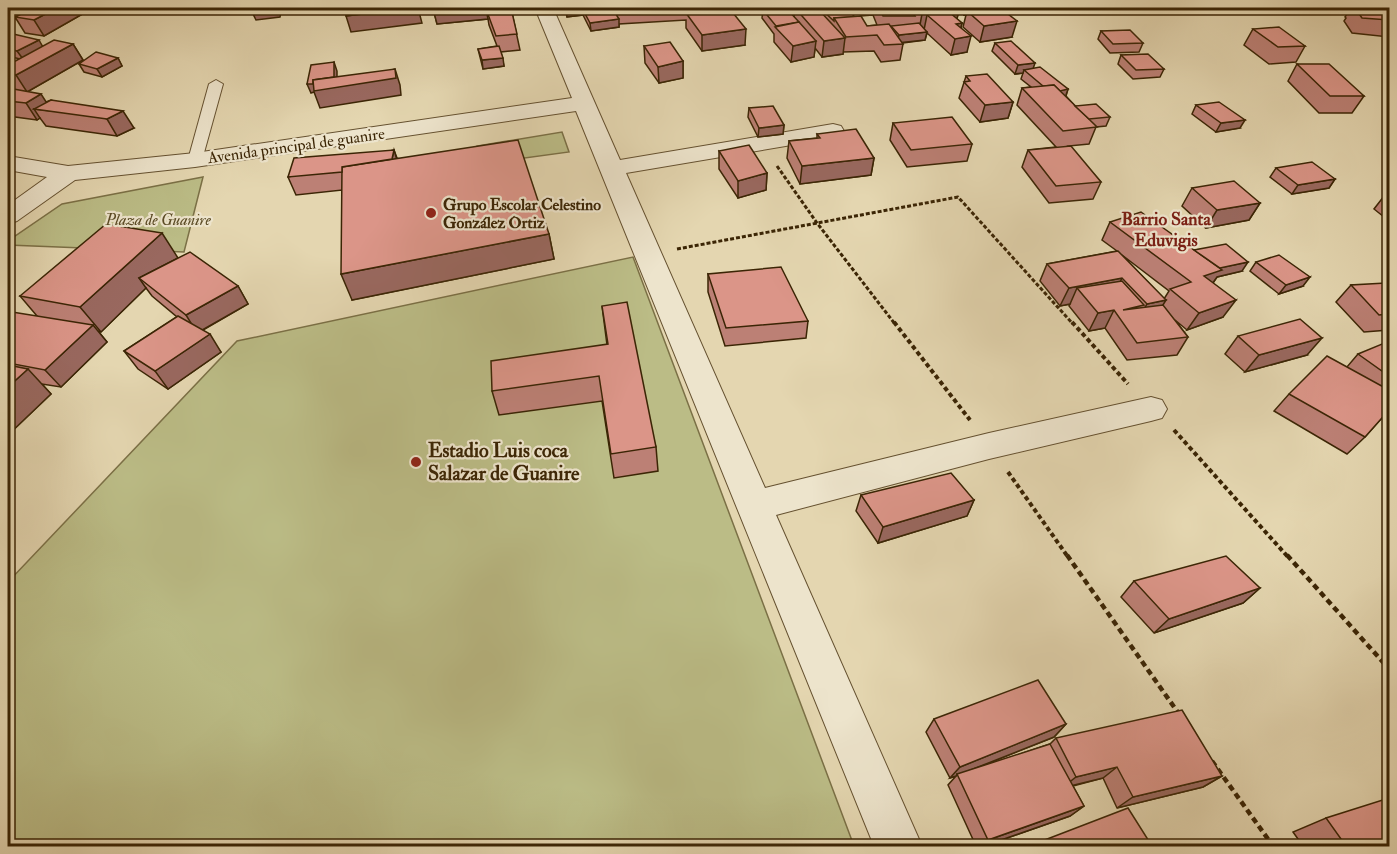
<svg xmlns="http://www.w3.org/2000/svg" width="1397" height="854" font-family="'IM FELL Double Pica',serif">
<style>
.green{fill:#bbbc86;stroke:#7b7046;stroke-width:1.5}
.lines{fill:none;stroke-linecap:round;stroke-linejoin:round}
.service-casing{stroke:#655130;stroke-width:2}
.minor-casing{stroke:#655130;stroke-width:2}
.path-far2{stroke:#3b2505;stroke-width:3;stroke-dasharray:4 2;stroke-linecap:butt}
.path-far1{stroke:#3b2505;stroke-width:4;stroke-dasharray:4.5 3;stroke-linecap:butt}
.path{stroke:#3b2505;stroke-width:4.5;stroke-dasharray:6 4;stroke-linecap:butt}
.service{fill:#ede4cc;fill-rule:evenodd}
.minor{fill:#ede4cc;fill-rule:evenodd}
.wall{fill:#bc8075;stroke:#3b2505;stroke-width:1.5;fill-rule:evenodd}
.shaded-wall{fill:#99685f;stroke:#3b2505;stroke-width:1.5}
.building{fill:#db9588;stroke:#3b2505;stroke-width:1.5}
.poi-dot{fill:#8f2418;stroke:#ede4cc;stroke-width:2}
.labels{text-anchor:middle;stroke-width:4.5;stroke-linejoin:round;paint-order:stroke}
.far-street-label{font-size:16px;fill:#3b2505;stroke:#ede4cc}
.far-poi-label{font-size:16px;font-weight:bold;fill:#3b2505;stroke:#ede4cc;text-anchor:start}
.far-park-label{font-size:16px;font-style:italic;fill:#5b4b25;stroke:#ede4cc}
.far-neighbourhood-label{font-size:18px;font-weight:bold;fill:#7a1f14;stroke:#ede4cc}
.poi-label{font-size:20px;font-weight:bold;fill:#3b2505;stroke:#ede4cc;text-anchor:start}
</style>
<rect width="100%" height="100%" fill="#e4d6b0"/>
<filter id="stains"><feTurbulence type="fractalNoise" baseFrequency=".00333" numOctaves="4"/><feColorMatrix values="0 0 0 0 .2 0 0 0 0 .09 0 0 0 0 .02 0 0 0 .5 -.17"/></filter>
<radialGradient id="worn" r=".72"><stop offset=".6" stop-color="#630" stop-opacity="0"/><stop offset="1" stop-color="#630" stop-opacity=".3"/></radialGradient>
<!-- green -->
<g class="green">
<path d="M562,132L569,152L481,164L477,146Z"/>
<path d="M203,177L184,252L8,245V241L62,204Z"/>
<path d="M633,257L854,846H8V582L237,341Z"/>
</g>
<g class="lines">
<!-- service casing -->
<g class="service-casing">
<path id="service" d="M216,80L223,84L202,160L200,163H190L188,160L209,84Z"/>
</g>
<!-- minor casing -->
<g class="minor-casing">
<g id="minor">
<path d="M11,8H33L30,12L8,22V9Z"/>
<path d="M535,8H553L620,160L833,124L841,126L844,131L841,136L833,138L626,173L765,488L989,433L1151,397L1162,400L1167,409L1162,418L1151,421L989,459L776,515L922,846H874L576,111L195,167L75,180L17,221L8,224V205L47,177L8,170V156L68,166L195,153L572,98Z"/>
</g>
</g>
<!-- path-far2 -->
<g class="path-far2">
<path d="M777,166L817,223L895,324"/>
<path d="M677,249L958,197L1073,324"/>
</g>
<!-- path-far1 -->
<g class="path-far1">
<path d="M894,322L970,420"/>
<path d="M1072,322L1128,384"/>
<path d="M1174,430L1288,557"/>
<path d="M1008,472L1068,557"/>
</g>
<!-- path -->
<g class="path">
<path d="M1067,555L1179,714"/>
<path d="M1287,555L1390,670"/>
<path d="M1212,761L1273,846"/>
</g>
<!-- service -->
<use href="#service" class="service"/>
<!-- minor -->
<use href="#minor" class="minor"/>
</g>
<!-- wall -->
<g class="wall">
<path d="M28,8H83L86,12L44,36L25,33L15,17L29,10Z"/>
<path d="M433,8H511L520,50L501,52L504,66L483,69L478,49L497,46L489,25L488,19L437,24Z"/>
<path d="M565,8H719L745,45L702,51L686,28V20L619,24V27L591,31L583,15L567,17Z"/>
<path d="M729,8H786L794,16L795,8L821,12V9L855,17L867,26L877,25L873,15L861,16L855,8H981V9L1012,37L980,42L963,27L966,15H964L958,9L959,10L957,19L962,23L961,27L967,52L951,55L927,33L925,40L903,43V44L900,60L881,62L874,51L843,52V54L822,57L815,48L814,57L791,62L774,42V34L762,18L763,10L776,8L733,12Z"/>
<path d="M1351,8H1389V37L1352,33L1344,21L1346,18L1345,17Z"/>
<path d="M1253,29L1305,46L1296,62L1269,64L1244,45Z"/>
<path d="M1101,31L1143,43L1139,52L1110,53L1098,39Z"/>
<path d="M8,34L42,46L73,44L83,60L27,92L46,102L51,100L134,128L117,136L46,126L40,118L37,120L8,116V65L20,59L8,56Z"/>
<path d="M995,43L1033,69L1068,89L1066,96L1075,106L1110,117L1106,126L1096,127L1089,144L1068,146L1101,182L1093,199L1049,203L1022,167L1028,150L1056,147L1017,105L1022,88L1031,87L1021,79L1023,73L1015,74L992,51Z"/>
<path d="M644,46L683,61V78L659,83L645,63Z"/>
<path d="M1121,55L1164,69L1160,77L1133,79L1118,64Z"/>
<path d="M118,58L122,66L102,77L84,72L79,64Z"/>
<path d="M1297,64L1364,96L1352,113H1319L1288,81Z"/>
<path d="M966,76L1013,102L1008,118L980,122L959,98Z"/>
<path d="M1196,105L1240,128L1216,132L1192,114Z"/>
<path d="M749,108L784,125L783,134L758,137L748,117Z"/>
<path d="M893,123L972,144L967,161L907,167L890,140Z"/>
<path d="M817,134L874,158L871,175L800,184L787,158L789,141L817,138Z"/>
<path d="M394,150L397,158L549,234L554,259L352,300L342,190L296,195L288,177Z"/>
<path d="M719,151L767,173L766,190L738,198L719,169Z"/>
<path d="M1276,168L1335,179L1329,188L1292,194L1270,177Z"/>
<path d="M1192,188L1260,203L1249,220L1206,228L1182,206Z"/>
<path d="M1388,191H1389V221L1374,209Z"/>
<path d="M1110,222L1194,250L1242,271L1217,277L1213,283L1223,317L1187,330L1175,320L1188,337L1177,355L1127,360L1105,328L1089,331L1069,306L1070,304L1060,306L1040,281L1047,264L1117,251L1102,240ZM1122,255L1169,291L1164,299Z"/>
<path d="M178,259L238,286L248,304L203,330L221,352L168,389L138,369L124,351L177,317L152,296L146,288L101,332L98,331L107,342L61,387L42,384L51,394L8,435V315L37,316L20,296Z"/>
<path d="M1256,262L1303,286L1279,294L1250,271Z"/>
<path d="M708,274L808,321L806,338L725,346L708,292Z"/>
<path d="M1351,285H1389V330L1364,332L1336,302Z"/>
<path d="M602,306L656,447L658,471L614,478L602,401L499,415L492,391L607,345Z"/>
<path d="M1238,336L1307,355L1245,372L1225,354Z"/>
<path d="M1389,350V410L1365,437L1347,454L1274,411L1289,394L1347,367L1358,354Z"/>
<path d="M861,495L974,500L967,516L878,543L856,511Z"/>
<path d="M1134,581L1260,588L1243,603L1154,633L1121,597Z"/>
<path d="M934,719L1066,724L1054,737L972,770L1050,744L1056,738L1222,776L1203,787L1117,808L1103,778L1073,786L1084,806L1070,816L984,846H976L948,785L956,776L950,778L926,732Z"/>
<path d="M1326,818L1389,846H1303L1293,832Z"/>
</g>
<!-- shaded-wall -->
<g class="shaded-wall">
<path d="M57,8H83L86,12L44,36L34,20Z"/>
<path d="M228,8H250L229,10Z"/>
<path d="M277,8H282L280,17L256,20L252,12Z"/>
<path d="M414,8H418L422,23L351,32L346,16Z"/>
<path d="M445,8H504L486,9L488,19L437,24L433,9Z"/>
<path d="M566,8H608H582L583,15L567,17Z"/>
<path d="M692,8H719V12L692,19Z"/>
<path d="M966,8H981L980,13L967,11L966,15H964Z"/>
<path d="M959,10L955,26L948,11Z"/>
<path d="M931,13L927,15L924,30H919L922,14Z"/>
<path d="M619,19V27L591,31L590,23Z"/>
<path d="M1017,21L1012,37L980,42L984,26Z"/>
<path d="M962,23L958,38L971,36L967,52L951,55L955,39L956,24Z"/>
<path d="M746,29L745,45L702,51V35Z"/>
<path d="M927,32L925,40L897,43L899,35Z"/>
<path d="M845,38L843,54L822,57L824,41Z"/>
<path d="M39,40L44,49L23,59L17,51Z"/>
<path d="M816,41L814,57L791,62L793,46Z"/>
<path d="M73,44L83,60L27,92L16,75Z"/>
<path d="M118,58L122,66L102,77L97,69Z"/>
<path d="M503,58L504,66L483,69L482,60Z"/>
<path d="M683,61V78L659,83L658,67Z"/>
<path d="M334,62L337,71V87L395,69L400,85L401,95L320,108L314,92L311,93L307,84Z"/>
<path d="M1035,63L1032,72L1024,70L1023,73L1015,74L1018,65Z"/>
<path d="M1068,89L1065,98L1051,92Z"/>
<path d="M41,94L52,111L34,109L40,118L37,120L26,103Z"/>
<path d="M1013,102L1008,118L980,122L985,105Z"/>
<path d="M123,111L134,128L117,136L107,119Z"/>
<path d="M1245,120L1240,128L1216,132L1221,123Z"/>
<path d="M784,125L783,134L758,137L759,128Z"/>
<path d="M394,150L399,167H390Z"/>
<path d="M874,158L871,175L800,184L802,166Z"/>
<path d="M767,173L766,190L738,198V181Z"/>
<path d="M1335,179L1329,188L1292,194L1298,185Z"/>
<path d="M1260,203L1249,220L1206,228L1217,210Z"/>
<path d="M162,233L178,258L139,278L146,288L101,332L80,307Z"/>
<path d="M549,234L554,259L352,300L341,274Z"/>
<path d="M1248,262L1242,271L1217,277L1210,287L1204,276L1214,269Z"/>
<path d="M1310,277L1303,286L1279,294L1286,285Z"/>
<path d="M1122,278L1113,296L1077,288L1070,304L1060,306L1069,288Z"/>
<path d="M238,286L248,304L197,333L186,315Z"/>
<path d="M1166,300L1155,318L1137,322L1147,304Z"/>
<path d="M1236,300L1223,317L1187,330L1199,313Z"/>
<path d="M1114,310L1105,328L1089,331L1098,313Z"/>
<path d="M93,325L107,342L61,387L45,370Z"/>
<path d="M210,334L221,352L168,389L155,371Z"/>
<path d="M1322,338L1307,355L1245,372L1259,355Z"/>
<path d="M28,369L51,394L8,435V387Z"/>
<path d="M974,500L967,516L878,543L883,527Z"/>
<path d="M1260,588L1243,603L1154,633L1169,619Z"/>
<path d="M1066,724L1054,737L958,775L957,774L956,776L950,778L960,767Z"/>
<path d="M1117,767L1103,778L1062,788L1076,777Z"/>
<path d="M1222,776L1203,787L1117,808L1133,797Z"/>
<path d="M1084,806L1070,816L984,846H980L988,840Z"/>
</g>
<!-- building -->
<g class="building">
<path d="M34,8H57L34,20L15,17Z"/>
<path d="M253,8H277V9L252,12Z"/>
<path d="M348,8H414L346,16Z"/>
<path d="M502,8H511L517,34L496,36L486,9Z"/>
<path d="M582,8H612L619,19L590,23Z"/>
<path d="M724,8H729L746,29L702,35L686,13Z"/>
<path d="M786,8L799,22L776,26L763,10Z"/>
<path d="M795,8H817L845,38L824,41Z"/>
<path d="M828,8H846L855,17L834,18V21L821,9Z"/>
<path d="M879,8H910L915,16H883Z"/>
<path d="M915,8H956L959,10L948,11L962,23L956,24L971,36L955,39L927,15L931,13L922,14Z"/>
<path d="M995,8H1000L1017,21L984,26L967,11Z"/>
<path d="M1355,8H1389V20L1362,18Z"/>
<path d="M861,16L867,26L889,24L903,44L884,45L877,35L846,37L834,18Z"/>
<path d="M799,22L816,41L793,46L775,27Z"/>
<path d="M919,23L927,32L899,35L891,26Z"/>
<path d="M1279,27L1305,46L1278,47L1253,29Z"/>
<path d="M1130,30L1143,43L1113,44L1101,31Z"/>
<path d="M9,33L39,40L17,51L8,49V34Z"/>
<path d="M54,40L73,44L16,75L8,74V65Z"/>
<path d="M1011,41L1035,63L1018,65L995,43Z"/>
<path d="M670,42L683,61L658,67L644,46Z"/>
<path d="M499,46L503,58L482,60L478,49Z"/>
<path d="M96,52L118,58L97,69L79,64Z"/>
<path d="M1148,54L1164,69L1136,70L1121,55Z"/>
<path d="M334,62V77L313,80V84H307L311,65Z"/>
<path d="M1297,64H1329L1364,96H1330Z"/>
<path d="M1040,67L1068,89L1060,91L1054,85L1043,86L1024,70Z"/>
<path d="M395,69L396,78L314,91L313,80Z"/>
<path d="M987,74L1013,102L985,105L964,82L970,81L966,76Z"/>
<path d="M1054,85L1097,127L1063,131L1022,88Z"/>
<path d="M8,88L41,94L26,103L8,101Z"/>
<path d="M51,100L123,111L107,119L34,109Z"/>
<path d="M1219,102L1245,120L1221,123L1196,105Z"/>
<path d="M1096,104L1110,117L1089,119L1075,106Z"/>
<path d="M773,106L784,125L759,128L749,108Z"/>
<path d="M952,117L972,144L911,150L893,123Z"/>
<path d="M856,129L874,158L802,166L789,141L820,138L817,134Z"/>
<path d="M518,140L549,234L341,274L342,167Z"/>
<path d="M749,145L767,173L738,181L719,151Z"/>
<path d="M1071,146L1101,182L1056,186L1028,150Z"/>
<path d="M394,150L392,159L342,167V172L288,177L294,158Z"/>
<path d="M1312,162L1335,179L1298,185L1276,168Z"/>
<path d="M1234,181L1260,203L1217,210L1192,188Z"/>
<path d="M1141,212L1222,270L1204,276L1236,300L1199,313L1170,289L1191,282L1110,222Z"/>
<path d="M106,224L162,233L80,307L20,296Z"/>
<path d="M1226,244L1248,262L1220,268L1194,250Z"/>
<path d="M1118,251L1166,300L1147,304L1122,278L1069,288L1047,264Z"/>
<path d="M190,252L238,286L186,315L139,278Z"/>
<path d="M1279,255L1310,277L1286,285L1256,262Z"/>
<path d="M781,267L808,321L726,328L708,274Z"/>
<path d="M1122,281L1144,305L1123,310L1163,305L1188,337L1137,343L1114,310L1098,313L1077,288Z"/>
<path d="M1386,283L1389,285V314L1379,315L1351,285Z"/>
<path d="M627,302L656,447L611,454L599,376L492,391L491,361L608,344L602,306Z"/>
<path d="M12,312L93,325L45,370L8,363V315Z"/>
<path d="M178,316L210,334L155,371L124,351Z"/>
<path d="M1300,319L1322,338L1259,355L1238,336Z"/>
<path d="M1382,344L1389,350V376L1358,354Z"/>
<path d="M1327,356L1389,390V410L1365,437L1289,394Z"/>
<path d="M8,365L28,369L8,387Z"/>
<path d="M951,473L974,500L883,527L861,495Z"/>
<path d="M1226,556L1260,588L1169,619L1134,581Z"/>
<path d="M1038,680L1066,724L960,767L934,719Z"/>
<path d="M1182,710L1222,776L1133,797L1117,767L1076,777L1056,738Z"/>
<path d="M1050,744L1084,806L988,840L957,774Z"/>
<path d="M1389,798V846H1346L1326,818Z"/>
<path d="M1128,808L1152,846H1029Z"/>
</g>
<!-- markers -->
<g class="poi-dot">
<circle cx="431" cy="213" r="6"/>
<circle cx="416" cy="462" r="6"/>
</g>
<g class="labels">
<!-- far-street labels -->
<g class="far-street-label">
<text transform="translate(296 145) rotate(-8)" y="6">Avenida principal de guanire</text>
</g>
<!-- far-poi labels -->
<g class="far-poi-label">
<text x="443" y="210">Grupo Escolar Celestino<tspan x="443" dy="18">González Ortiz</tspan></text>
</g>
<!-- far-park labels -->
<g class="far-park-label">
<text x="158" y="225">Plaza de Guanire</text>
</g>
<!-- far-neighbourhood labels -->
<g class="far-neighbourhood-label">
<text x="1166" y="225">Barrio Santa<tspan x="1166" dy="21">Eduvigis</tspan></text>
</g>
<!-- poi labels -->
<g class="poi-label">
<text x="428" y="457">Estadio Luis coca<tspan x="428" dy="23">Salazar de Guanire</tspan></text>
</g>
</g>
<!-- margin -->
<rect width="1397" height="854" fill="none" stroke="#e4d6b0" stroke-width="30"/>
<rect x="9" y="9" width="1379" height="836" fill="none" stroke="#3b2505" stroke-width="3"/>
<rect x="15" y="15" width="1367" height="824" fill="none" stroke="#3b2505" stroke-width="1.5"/>
<rect width="100%" height="100%" filter="url(#stains)"/>
<rect width="100%" height="100%" fill="url(#worn)"/>
</svg>
